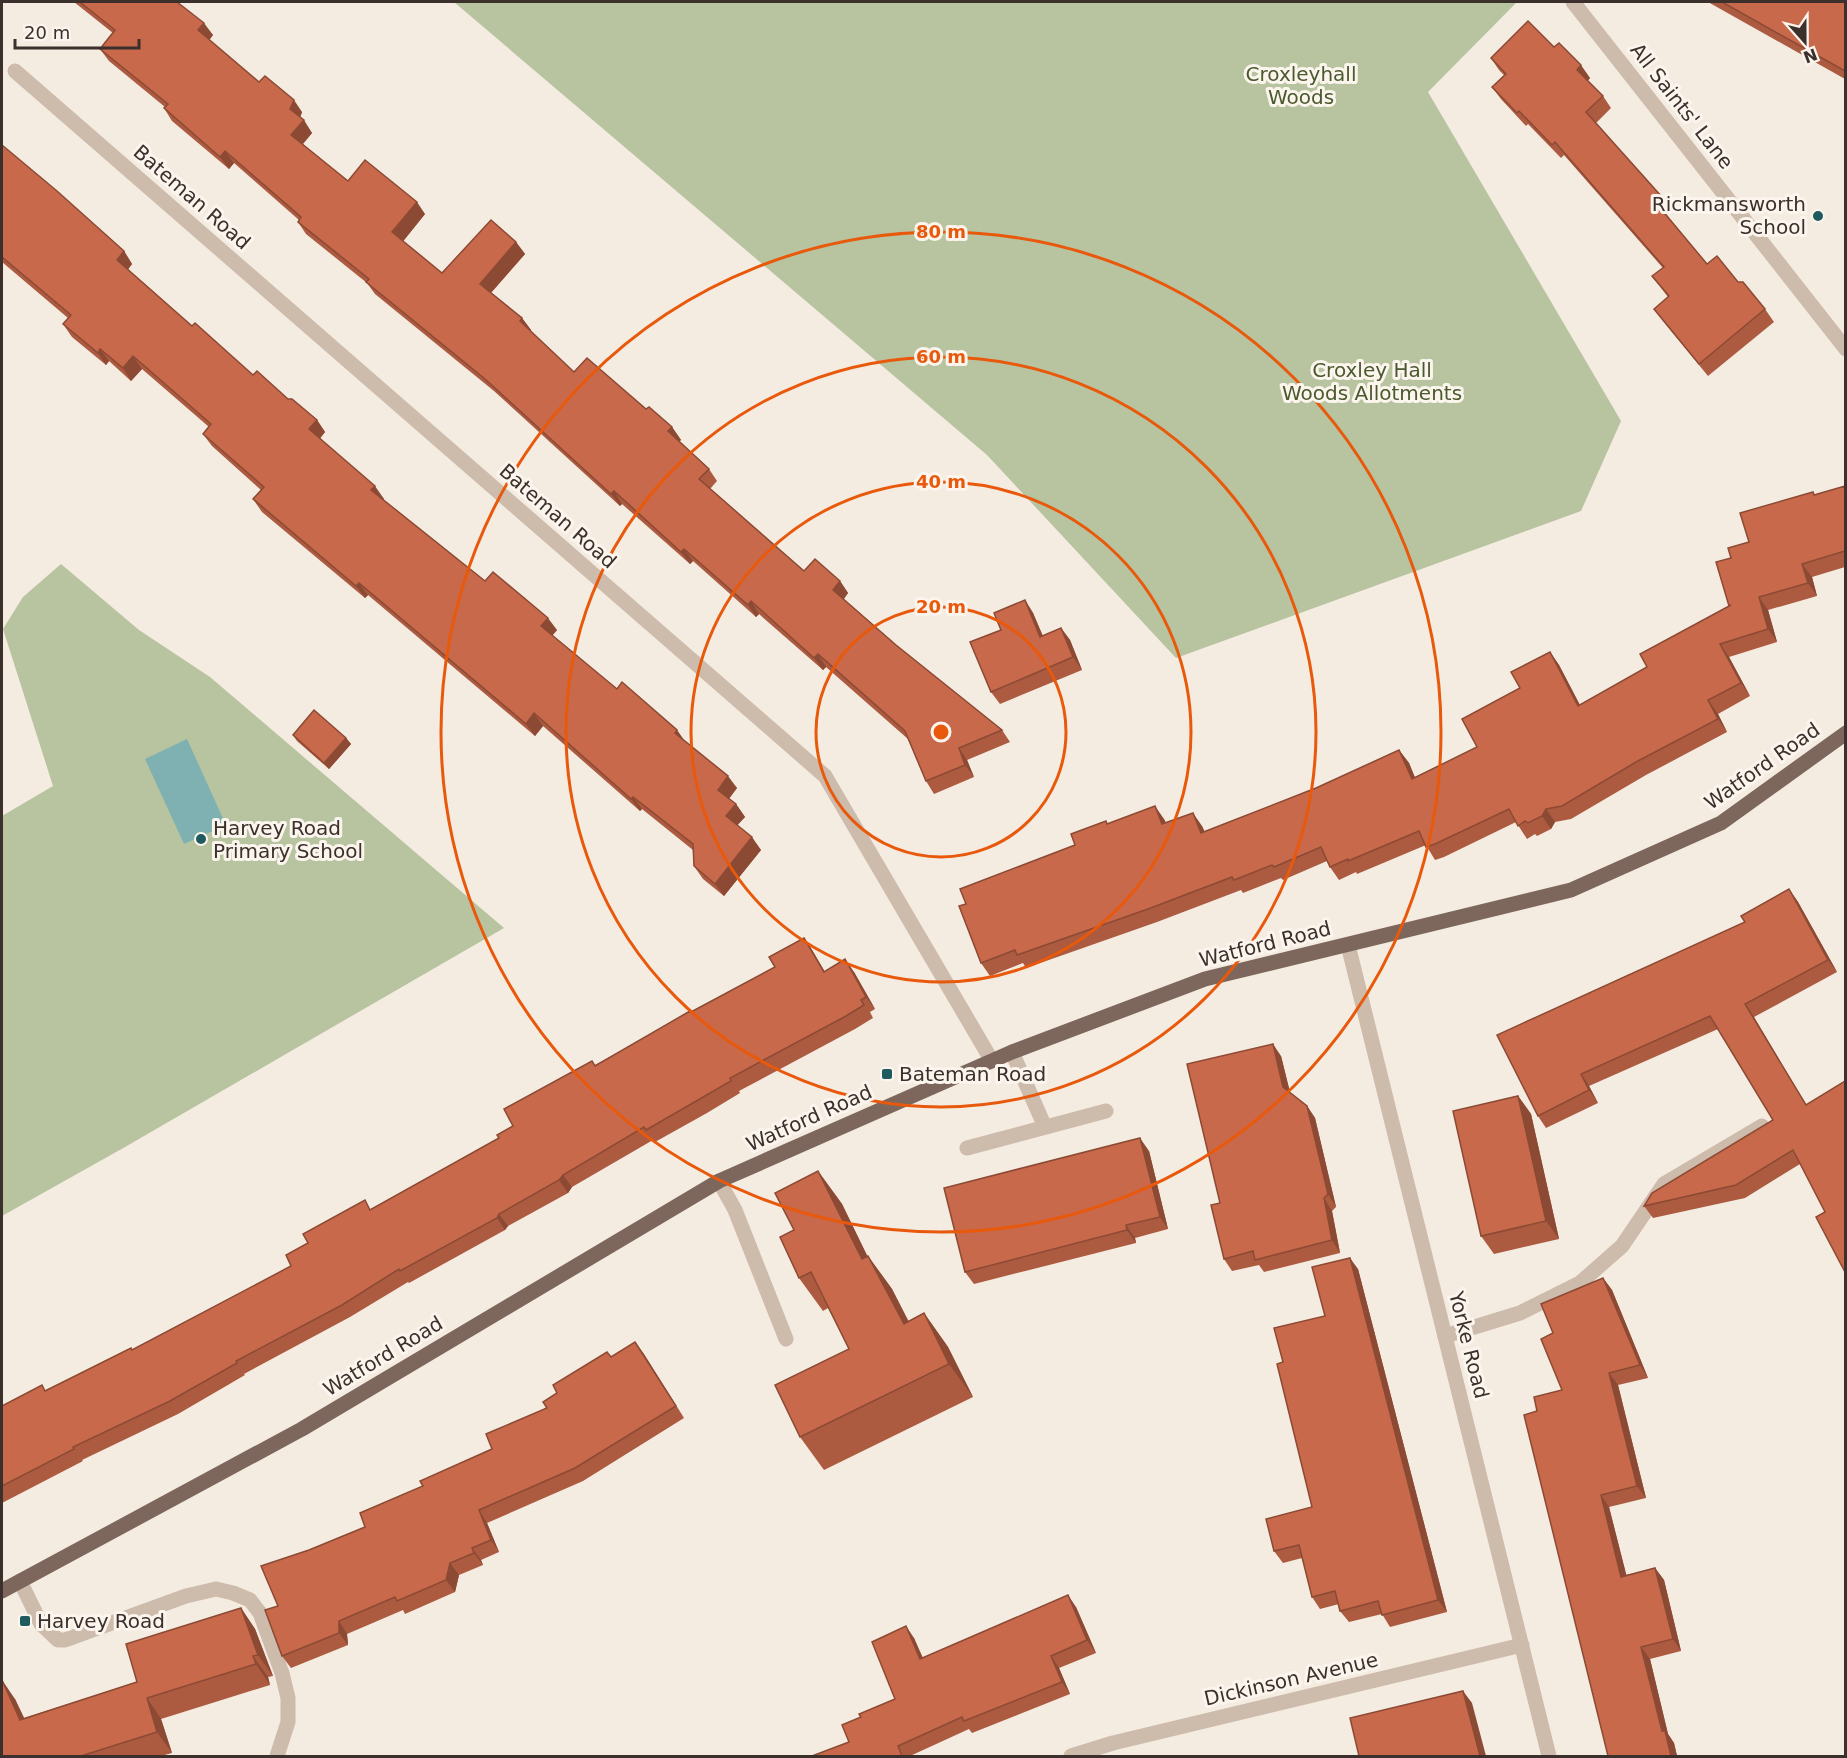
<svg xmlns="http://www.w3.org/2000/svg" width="1847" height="1758" font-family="'DejaVu Sans',sans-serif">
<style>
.green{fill:#b8c4a0}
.water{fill:#7fb0b2}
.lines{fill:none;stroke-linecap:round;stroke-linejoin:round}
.service{stroke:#cdbbac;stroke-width:15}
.minor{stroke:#cdbbac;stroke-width:15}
.primary{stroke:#7d675c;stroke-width:15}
.wall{fill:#ac5a40}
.shaded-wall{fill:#8c4a34}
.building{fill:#c8694b;stroke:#8c4a34;stroke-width:1.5}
.ring{fill:none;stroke:#e8590c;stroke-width:3}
.poi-dot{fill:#1f5a5e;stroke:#fbf5ee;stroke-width:2}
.labels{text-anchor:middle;stroke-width:6;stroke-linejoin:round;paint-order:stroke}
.park-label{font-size:20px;fill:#4a5a2e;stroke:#fbf5ee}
.street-label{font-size:20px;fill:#3b302b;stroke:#fbf5ee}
.poi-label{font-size:20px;fill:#3b302b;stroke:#fbf5ee;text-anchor:start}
.centre{fill:#e8590c;stroke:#fbf5ee;stroke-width:3}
.ring-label{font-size:18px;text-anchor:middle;font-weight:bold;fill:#e8590c;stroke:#fbf5ee;stroke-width:6;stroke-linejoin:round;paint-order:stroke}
</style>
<rect width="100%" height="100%" fill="#f4ebe1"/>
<!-- green -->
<g class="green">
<path d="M454,2H1517L1428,92L1621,421L1581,511L1176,658L987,455Z"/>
<path d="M61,564L139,630L210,677L504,928L125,1147L2,1216V816L53,786L3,629L23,597Z"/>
</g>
<!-- water -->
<path class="water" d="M187,739L226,825L184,844L145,759Z"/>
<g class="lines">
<!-- service -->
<g class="service">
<path d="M1012,1052L1045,1127"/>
<path d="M967,1148L1106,1111"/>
<path d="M719,1181L735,1210L786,1339"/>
<path d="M1445,1336L1520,1313L1580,1283L1622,1246L1664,1184L1762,1126"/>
<path d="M20,1581L41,1624L58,1640H65L186,1596L216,1589L233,1593L250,1600L260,1613L282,1673L288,1698V1722L277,1756"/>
</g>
<!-- minor -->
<g class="minor">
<path d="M1573,2L1846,349"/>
<path d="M15,71L825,776L992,1061"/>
<path d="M1348,945L1549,1756"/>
<path d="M1071,1756L1113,1743L1522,1645"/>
</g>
<!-- primary -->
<path class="primary" d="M2,1591L302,1429L719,1181L1012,1052L1205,979L1571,890L1721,823L1846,733"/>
</g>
<!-- wall -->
<g class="wall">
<path d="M74,2H177L213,35L209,40L259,82L302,112L300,117L312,133L303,144L348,181L425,214L403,241L442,273L516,242L525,254L491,293L522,318L531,330L530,331L574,372L646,409L672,427L681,440L679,441L709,469L717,481L710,489L804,571L840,581L848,593L844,599L896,645L1002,730L1010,742L967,760L974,777L934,794L926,781L908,739L826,667L823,670L759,614L756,617L693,561L690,564L622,504L620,506L494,391L375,294L367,283L306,234L298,222L299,220L234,163L229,169L172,121L164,108L165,107L109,61L100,49L113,33Z"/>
<path d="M1708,2H1845V79Z"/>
<path d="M1554,47L1590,78L1587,81L1603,96L1611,108L1596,123L1662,197L1671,209L1666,214L1707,264L1738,282L1765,309L1774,322L1708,376L1663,321L1654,309L1668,297L1652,276L1663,268L1564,155L1561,158L1528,124L1526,126L1501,99L1492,87L1504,75L1499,70L1491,58Z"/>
<path d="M2,145L124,251L132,264L128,269L192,326L253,375L288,399L317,420L325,432L320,438L384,499L383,500L485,581L557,630L552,636L617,689L677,730L685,742L737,788L729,799L736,804L745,817L737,825L761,850L724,896L703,879L694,866L693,850L642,809L640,811L543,726L535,736L368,595L365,598L262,512L253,499L261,490L212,446L203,434L209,427L142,369L131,381L109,361L106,365L72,337L63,324L68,318L2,262Z"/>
<path d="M1845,486V567L1812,577L1817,596L1768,610L1777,642L1729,657L1750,696L1718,714L1727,732L1646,775L1571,819L1555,822L1551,829L1537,836L1535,834L1527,839L1516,822L1444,857L1435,860L1426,845L1357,874L1356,872L1339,880L1330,867L1327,861L1283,880L1281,878L1243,893L1241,890L1157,922L1026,968L1023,963L990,976L981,963L966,904L1075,845L1106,821L1108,824L1164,819L1166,823L1202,826L1205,832L1316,788L1399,750L1409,763L1415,778L1477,747L1520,688L1550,652L1559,665L1580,705L1647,667L1729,606L1731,558L1749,542L1813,492L1815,495Z"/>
<path d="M1025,600L1033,613L1043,636L1061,628L1070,640L1082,670L1000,704L991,692L1001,630Z"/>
<path d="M293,735L346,738L351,744L329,769L297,741Z"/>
<path d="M1789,889L1798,902L1837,972L1754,1017L1825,1212L1800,1164L1745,1198L1653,1218L1644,1206L1773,1120L1718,1029L1589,1086L1598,1103L1546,1128L1538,1116L1497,1035L1745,922Z"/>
<path d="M804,938L812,950L825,972H854L875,1009L870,1012L873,1018L855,1029L739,1091L740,1093L707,1113L655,1142L653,1140L572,1187L568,1193L508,1226L505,1230L409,1283L408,1282L350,1317L244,1374L245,1375L178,1414L82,1460L83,1461L2,1503V1406L46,1390L133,1350L291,1266L371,1209L499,1138L513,1126L595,1065L775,967Z"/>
<path d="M1281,1056L1290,1093L1307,1106L1315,1118L1336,1207L1332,1211L1340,1253L1264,1272L1259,1265L1232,1271L1224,1259L1220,1203Z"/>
<path d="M1518,1096L1531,1114L1559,1239L1494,1254L1481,1236Z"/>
<path d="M1149,1151L1168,1229L1135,1238L1136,1243L974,1284L965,1272Z"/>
<path d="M818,1171L842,1204L867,1256H868L892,1289L908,1321L924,1313L948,1347L973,1397L824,1470L800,1437L849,1349L828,1308L823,1311L799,1278L794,1230Z"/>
<path d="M1358,1269L1447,1612L1390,1627L1382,1614L1349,1622L1340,1611L1339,1604L1320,1609L1312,1597L1302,1558L1283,1563L1274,1551L1312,1507L1325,1316Z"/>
<path d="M1603,1278L1612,1290L1648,1378L1618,1385L1646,1498L1609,1507L1626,1575L1655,1568L1664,1580L1681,1651L1650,1659L1668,1734L1674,1743L1677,1756H1608L1537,1411L1562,1390Z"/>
<path d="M635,1342L684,1418L583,1481L487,1523L499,1552L481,1560L483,1565L459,1575L455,1592L405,1614L403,1610L347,1634L348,1645L291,1668L282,1656L278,1606L309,1550L365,1527L423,1486L492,1449L611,1357Z"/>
<path d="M1076,1607L1096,1653L1059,1668L1070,1694L972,1733L969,1729L910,1756H812L849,1742L895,1699L914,1638L923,1658Z"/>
<path d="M241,1608L255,1629L273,1676L268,1677L270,1685L161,1719L172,1753L161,1756H2L15,1699L24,1718L137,1682Z"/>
</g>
<!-- shaded-wall -->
<g class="shaded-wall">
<path d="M204,23L213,35L207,43L198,30Z"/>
<path d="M1581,65L1590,78L1586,83L1577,70Z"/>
<path d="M294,100L302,112L299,121L290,109Z"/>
<path d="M304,120L312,133L300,147L291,135Z"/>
<path d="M225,151L234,163L229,169L220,157Z"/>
<path d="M417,202L425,214L401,244L392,232Z"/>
<path d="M516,242L525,254L488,296L480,284Z"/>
<path d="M124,251L132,264L126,272L117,260Z"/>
<path d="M522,318L531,330L528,334L520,321Z"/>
<path d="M100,349L109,361L106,365L98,353Z"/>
<path d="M133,356L142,369L131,381L123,368Z"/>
<path d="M317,420L325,432L318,441L309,429Z"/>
<path d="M672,427L681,440L677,444L668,431Z"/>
<path d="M375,486L384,499L380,503L371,490Z"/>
<path d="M614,491L622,504L620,506L611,494Z"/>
<path d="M684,549L693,561L690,564L681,552Z"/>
<path d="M1802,564L1812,577L1817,596L1808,583Z"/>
<path d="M840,581L848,593L841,602L833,590Z"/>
<path d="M359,583L368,595L365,598L356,586Z"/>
<path d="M1759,597L1768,610L1777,642L1768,629Z"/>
<path d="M1025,600L1033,613L1048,649L1040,637Z"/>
<path d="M751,601L759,614L756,617L748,605Z"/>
<path d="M548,618L557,630L549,639L541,626Z"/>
<path d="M1061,628L1070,640L1082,670L1073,657Z"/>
<path d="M1720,644L1729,657L1750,696L1741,683Z"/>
<path d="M1550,652L1559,665L1587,719L1578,706Z"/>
<path d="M818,654L826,667L823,670L814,658Z"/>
<path d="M1708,700L1718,714L1727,732L1718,719Z"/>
<path d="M534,713L543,726L535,736L526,724Z"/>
<path d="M677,730L686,743L675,733Z"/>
<path d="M346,738L351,744L329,769L324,763Z"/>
<path d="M959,748L967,760L974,777L965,765Z"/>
<path d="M1399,750L1409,763L1421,792L1412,779Z"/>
<path d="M728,776L737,788L726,802L718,790Z"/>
<path d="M633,797L642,809L640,811L631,799Z"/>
<path d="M736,804L745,817L734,829L726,816Z"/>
<path d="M1155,806L1164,819L1172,837L1162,824Z"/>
<path d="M1546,809L1555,822L1551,829L1542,816Z"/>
<path d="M1193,813L1202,826L1210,846L1201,833Z"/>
<path d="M752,837L761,850L724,896L715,884Z"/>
<path d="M1789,889L1798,902L1837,972L1828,960Z"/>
<path d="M804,938L812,950L832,985L824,972Z"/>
<path d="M845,959L854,972L875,1009L866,997Z"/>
<path d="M1745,1004L1754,1017L1814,1118L1806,1105Z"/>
<path d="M1273,1044L1281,1056L1292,1100L1283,1087Z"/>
<path d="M1581,1074L1589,1086L1598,1103L1589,1090Z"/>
<path d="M1518,1096L1531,1114L1559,1239L1546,1221Z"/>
<path d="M1307,1106L1315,1118L1336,1207L1328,1194Z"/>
<path d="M1140,1138L1149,1151L1168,1229L1160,1217Z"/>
<path d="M818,1171L842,1204L885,1292L862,1259Z"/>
<path d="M563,1175L572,1187L568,1193L559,1180Z"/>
<path d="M1324,1198L1332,1211L1340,1253L1332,1240Z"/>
<path d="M499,1214L508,1226L505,1230L497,1218Z"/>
<path d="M1126,1225L1135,1238L1136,1243L1127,1230Z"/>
<path d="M868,1256L892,1289L927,1357L904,1324Z"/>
<path d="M1350,1258L1358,1269L1447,1612L1438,1600Z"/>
<path d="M1603,1278L1612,1290L1648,1378L1640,1365Z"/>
<path d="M924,1313L948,1347L973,1397L949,1364Z"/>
<path d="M635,1342L644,1354L684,1418L676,1406Z"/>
<path d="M1609,1373L1618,1385L1646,1498L1637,1486Z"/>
<path d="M1601,1495L1609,1507L1630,1589L1621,1577Z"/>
<path d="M479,1510L487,1523L499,1552L491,1540Z"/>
<path d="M472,1548L481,1560L483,1565L474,1553Z"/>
<path d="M450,1563L459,1575L455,1592L446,1580Z"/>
<path d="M1655,1568L1664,1580L1681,1651L1673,1639Z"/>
<path d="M1068,1595L1076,1607L1096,1653L1087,1640Z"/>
<path d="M241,1608L255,1629L273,1676L258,1655Z"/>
<path d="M339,1621L347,1634L348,1645L339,1633Z"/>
<path d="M906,1626L914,1638L928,1671L920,1659Z"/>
<path d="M1641,1647L1650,1659L1668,1734L1674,1743L1677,1756H1671L1662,1731Z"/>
<path d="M253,1656L268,1677L270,1685L256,1664Z"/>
<path d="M1051,1656L1059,1668L1070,1694L1062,1682Z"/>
<path d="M2,1680L15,1699L35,1741L20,1720Z"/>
<path d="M1463,1691L1472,1703L1486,1756H1480Z"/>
<path d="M147,1698L161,1719L172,1753L157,1732Z"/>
</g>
<!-- building -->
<g class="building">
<path d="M80,2H177L204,23L198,30L259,82L265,76L294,100L290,109L304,120L291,135L348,181L365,160L417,202L392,232L442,273L491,220L516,242L480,284L522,318L520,321L574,372L587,358L646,409L649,407L672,427L668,431L709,469L699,479L804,571L815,559L840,581L833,590L896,645L1002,730L959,748L965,765L926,781L905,731L818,654L814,658L751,601L748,605L684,549L681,552L614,491L611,494L485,379L366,282L369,279L298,222L301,217L225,151L220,157L164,108L168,104L100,49L115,30Z"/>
<path d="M1722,2H1845V71Z"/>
<path d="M1528,21L1554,47L1559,43L1581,65L1577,70L1603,96L1586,112L1662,197L1656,203L1707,264L1717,256L1738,282H1743L1765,309L1699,364L1654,309L1669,296L1652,276L1664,267L1555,142L1552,145L1519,111L1517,113L1492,87L1506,74L1491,58Z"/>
<path d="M2,145L57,191L124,251L117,260L192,326L195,323L253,375L257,371L288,399H292L317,420L309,429L375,486L371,490L485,581L493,572L548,618L541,626L617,689L622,682L677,730L675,733L728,776L718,790L736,804L726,816L752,837L715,884L694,866L693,844L633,797L631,799L534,713L526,724L359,583L356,586L253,499L264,487L203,434L211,424L133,356L123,368L100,349L98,353L63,324L71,315L2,257Z"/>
<path d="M1845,486V551L1802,564L1808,583L1759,597L1768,629L1720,644L1741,683L1708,700L1718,719L1636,762L1562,806L1546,809L1542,816L1528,823L1525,821L1518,826L1509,809L1435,844L1426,847L1419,831L1348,861V859L1330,867L1321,847L1274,867L1272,865L1234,880L1232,877L1148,909L1017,955L1015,950L981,963L959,906L966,904L960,889L1075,845L1071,834L1106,821L1107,824L1155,806L1162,824L1193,813L1201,833L1316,788L1399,750L1412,779L1477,747L1462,719L1520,688L1511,672L1550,652L1578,706L1647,667L1640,654L1731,605L1729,606L1716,562L1731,558L1728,548L1749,542L1740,513L1813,492L1814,495Z"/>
<path d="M1025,600L1040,637L1061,628L1073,657L991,692L970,642L1001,630L994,613Z"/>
<path d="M314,710L346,738L324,763L293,735Z"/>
<path d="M1789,889L1828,960L1745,1004L1806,1105L1845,1081V1272L1816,1217L1825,1212L1793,1150L1736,1185L1644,1206L1652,1193L1773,1120L1710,1016L1581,1074L1589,1090L1538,1116L1497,1035L1745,922L1741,916Z"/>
<path d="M804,938L824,972L845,959L866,997L861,1000L864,1005L846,1016L730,1078L731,1081L698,1100L646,1130L644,1127L563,1175L559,1180L499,1214L497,1218L400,1271L399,1269L342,1305L236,1361L237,1363L170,1401L73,1447L74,1449L2,1486V1406L42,1385L45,1391L131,1348L132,1350L291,1266L286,1255L308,1243L303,1234L365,1200L370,1210L499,1138L497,1135L513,1126L504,1109L592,1061L595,1066L690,1011L691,1012L775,967L769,957Z"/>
<path d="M1273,1044L1283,1087L1307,1106L1328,1194L1324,1198L1332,1240L1255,1260L1253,1251L1224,1259L1211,1205L1220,1203L1187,1064Z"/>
<path d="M1518,1096L1546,1221L1481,1236L1453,1111Z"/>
<path d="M1140,1138L1160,1217L1126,1225L1127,1230L965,1272L944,1188Z"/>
<path d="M818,1171L862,1259L868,1256L904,1324L924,1313L949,1364L800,1437L775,1385L849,1349L811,1272L799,1278L780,1237L794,1230L775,1193Z"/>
<path d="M1350,1258L1438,1600L1382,1615L1378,1601L1340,1611L1335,1591L1312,1597L1299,1545L1274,1551L1266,1519L1312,1507L1277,1364L1283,1362L1274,1328L1325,1316L1312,1267Z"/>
<path d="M1603,1278L1640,1365L1609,1373L1637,1486L1601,1495L1621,1577L1655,1568L1673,1639L1641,1647L1662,1731H1665L1671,1756H1608L1524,1415L1537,1411L1534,1397L1562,1390L1541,1339L1553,1333L1541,1304Z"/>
<path d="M635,1342L676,1406L575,1468L479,1510L491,1540L472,1548L474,1553L450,1563L446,1580L397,1601L395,1597L339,1621V1633L282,1656L265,1610L278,1606L261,1566L309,1550L365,1527L360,1513L423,1486L420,1481L492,1449L486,1434L547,1408L543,1402L557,1393L553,1385L607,1352L611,1357Z"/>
<path d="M1068,1595L1087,1640L1051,1656L1062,1682L964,1721L962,1717L898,1746L902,1756H812L849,1742L842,1725L861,1717L859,1714L895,1699L872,1642L906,1626L920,1659Z"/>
<path d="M241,1608L258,1655L253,1656L256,1664L147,1698L157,1732L81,1756H2V1680L20,1720L137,1682L126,1644Z"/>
<path d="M1463,1691L1480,1756H1359L1350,1718Z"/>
</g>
<!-- distance rings -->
<g class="ring">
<circle cx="941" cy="732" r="125"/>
<circle cx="941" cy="732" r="250"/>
<circle cx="941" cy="732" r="375"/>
<circle cx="941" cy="732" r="500"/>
</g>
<!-- markers -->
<g class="poi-dot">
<circle cx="1818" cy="216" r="6"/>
<circle cx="201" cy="839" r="6"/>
<rect x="881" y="1068" width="12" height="12" rx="3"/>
<rect x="19" y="1615" width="12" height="12" rx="3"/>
</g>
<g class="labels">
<!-- park labels -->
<g class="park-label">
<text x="1301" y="81">Croxleyhall<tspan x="1301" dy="23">Woods</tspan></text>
<text x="1372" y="377">Croxley Hall<tspan x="1372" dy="23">Woods Allotments</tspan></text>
</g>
<!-- street labels -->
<g class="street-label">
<text transform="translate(1682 106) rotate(52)" y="7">All Saints' Lane</text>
<text transform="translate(192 197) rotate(41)" y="7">Bateman Road</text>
<text transform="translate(558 516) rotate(41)" y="7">Bateman Road</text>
<text transform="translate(1762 766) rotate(-35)" y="7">Watford Road</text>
<text transform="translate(1265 944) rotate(-14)" y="7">Watford Road</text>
<text transform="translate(809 1118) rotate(-24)" y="7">Watford Road</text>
<text transform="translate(1469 1345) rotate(76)" y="7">Yorke Road</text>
<text transform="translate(383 1356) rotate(-31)" y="7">Watford Road</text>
<text transform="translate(1291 1679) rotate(-13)" y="7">Dickinson Avenue</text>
</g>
<!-- poi labels -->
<g class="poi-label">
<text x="1806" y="211" text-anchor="end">Rickmansworth<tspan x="1806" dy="23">School</tspan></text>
<text x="213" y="835">Harvey Road<tspan x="213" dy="23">Primary School</tspan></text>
<text x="899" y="1081">Bateman Road</text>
<text x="37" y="1628">Harvey Road</text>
</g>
</g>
<circle cx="941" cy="732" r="9" class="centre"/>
<g class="ring-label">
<text x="941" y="238">80 m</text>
<text x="941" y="363">60 m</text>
<text x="941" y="488">40 m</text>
<text x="941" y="613">20 m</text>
</g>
<!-- border -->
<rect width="1847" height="1758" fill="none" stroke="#3b302b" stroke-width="6"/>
<!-- north arrow -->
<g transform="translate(1805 42) rotate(159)" stroke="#fbf5ee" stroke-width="4.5" paint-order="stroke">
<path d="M0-4.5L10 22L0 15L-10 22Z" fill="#3b302b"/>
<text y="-9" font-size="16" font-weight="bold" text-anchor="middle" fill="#3b302b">N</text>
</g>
<!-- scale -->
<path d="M15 39v9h124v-9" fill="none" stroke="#3b302b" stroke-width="3"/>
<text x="24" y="39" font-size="18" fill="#3b302b" stroke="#fbf5ee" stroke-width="4.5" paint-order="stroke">20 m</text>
</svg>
